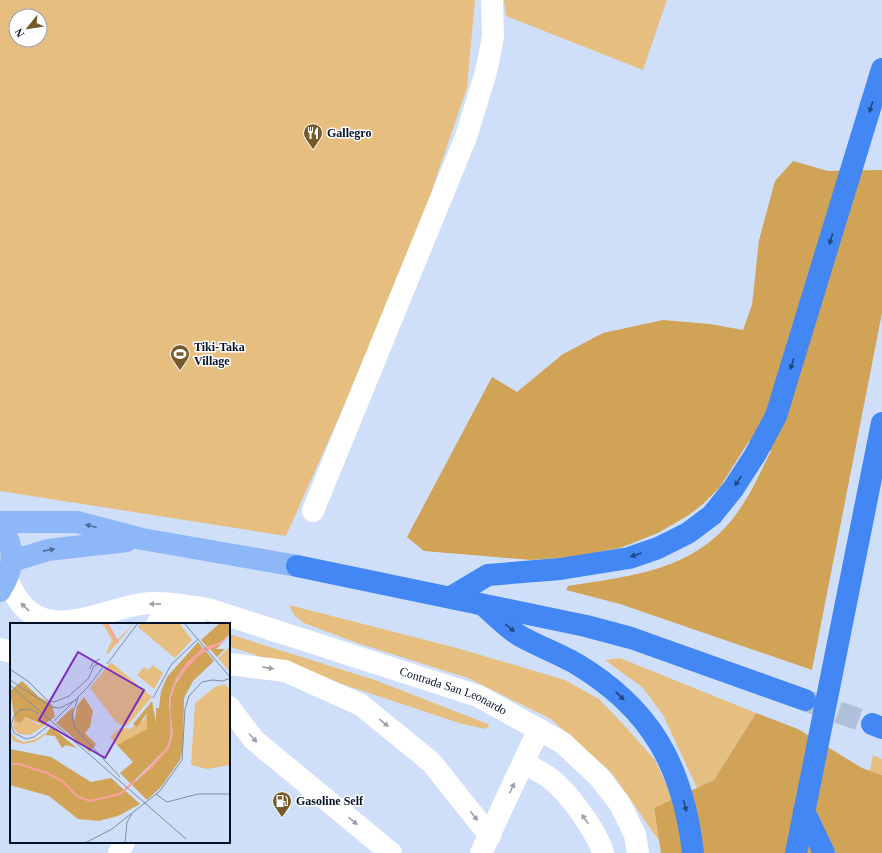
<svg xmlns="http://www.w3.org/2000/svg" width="882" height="853" font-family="'Times New Roman',serif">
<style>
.green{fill:#e6bf80;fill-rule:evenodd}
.forest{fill:#d0a356}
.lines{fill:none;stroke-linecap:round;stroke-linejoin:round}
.highway-tunnel{stroke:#b1c0da;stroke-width:22;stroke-dasharray:22 11;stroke-linecap:butt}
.minor{stroke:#fff;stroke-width:22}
.major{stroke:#8eb7f8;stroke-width:22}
.highway{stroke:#4287f3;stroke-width:22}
.oneway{fill:#204683}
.oneway2{fill:#506c9a}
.oneway3{fill:#9ba0a9}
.labels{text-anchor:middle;stroke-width:3;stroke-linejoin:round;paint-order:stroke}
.poi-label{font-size:12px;font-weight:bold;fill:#041127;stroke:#fff;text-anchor:start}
.street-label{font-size:12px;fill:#041127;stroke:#fff}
.inset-river{fill:none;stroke:#fba0a1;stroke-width:2}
.inset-road{fill:none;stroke:#7e8da5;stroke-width:1}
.view{fill:#7b2cbf;fill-opacity:0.15;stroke:#7b2cbf;stroke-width:2}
.inset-edge{fill:none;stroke:#041127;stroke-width:2}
</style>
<rect width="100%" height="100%" fill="#cfdff9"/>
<!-- green -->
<g class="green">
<path d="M0,0H475L467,88L437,175L413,251L286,536L0,491ZM16,16H40V40H16Z"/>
<path d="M504,0H667L643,70L506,16Z"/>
<path d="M289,605L457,648L565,680L599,699L623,724L655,760L673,799L654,808L659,841L612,773L551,719L468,678L357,643L304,623L294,615Z"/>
<path d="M229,634L375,680L488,724L489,726L486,729L462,724L231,647Z"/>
<path d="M620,658L756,713L714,780L697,788L663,715L643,688L605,660Z"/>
<path d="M873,755L882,759V775L870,771Z"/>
</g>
<!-- forest -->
<g class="forest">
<path d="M793,161L828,171L882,170V313L812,670L620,604L566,590L568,586C637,575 702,570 743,504C754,488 762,468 771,451L749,441L720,487L703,504L689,515L658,533L620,548L572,557L531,560L424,551L407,537L492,377L517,392L563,354L603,333L663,320L710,324L743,330L752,305L759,240L775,181Z"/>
<path d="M756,713L798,729L862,768L882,775V853H661L654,808L714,780Z"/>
</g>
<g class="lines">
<!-- highway-tunnel -->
<path class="highway-tunnel" d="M807,701L872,724"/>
<!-- minor -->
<g class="minor">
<path d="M313,511L466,137L486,72L493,37L492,0"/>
<path id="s1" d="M7,580C11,587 14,594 19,601C49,642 102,610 141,604C163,601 187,606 208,609L478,696L563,743L599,777L620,804L635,835L638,853"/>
<path d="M157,624L199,612"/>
<path d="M0,649L11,652"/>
<path d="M229,664L285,671L361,705L431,762L490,836"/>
<path d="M229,707L254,740L391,853"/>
<path d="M524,763C533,768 543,773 551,779C569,793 597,832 603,853"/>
<path d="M119,853L124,842"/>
<path d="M481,853L539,729"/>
</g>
<!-- major -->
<g class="major">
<path d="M0,522H77L142,539L297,566"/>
<path d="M0,525C16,548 15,567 0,591"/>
<path d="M12,561L48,550L127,541"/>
</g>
<!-- highway -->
<g class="highway">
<path d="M297,566L586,626L631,638L805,700"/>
<path d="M451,597L488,575L560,569L629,558L658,548L688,533L712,515L733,489L755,455L776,416L882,69"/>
<path d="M483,605C495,615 507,628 520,636C538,646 557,653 575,663C651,708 683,766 693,853"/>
<path d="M872,724L882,728"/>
<path d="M804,811L824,853"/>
<path d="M796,853L882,423"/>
</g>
</g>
<!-- one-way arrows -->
<defs><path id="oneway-solid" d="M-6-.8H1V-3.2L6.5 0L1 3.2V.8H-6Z"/></defs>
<g class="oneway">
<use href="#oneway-solid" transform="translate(871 107) rotate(107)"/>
<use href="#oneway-solid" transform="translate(831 239) rotate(107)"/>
<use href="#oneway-solid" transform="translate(792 364) rotate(107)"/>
<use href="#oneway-solid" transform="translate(738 481) rotate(123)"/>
<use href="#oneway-solid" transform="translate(636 555) rotate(161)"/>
<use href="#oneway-solid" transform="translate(510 628) rotate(39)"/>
<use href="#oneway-solid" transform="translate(620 696) rotate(44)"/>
<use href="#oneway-solid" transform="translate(685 806) rotate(75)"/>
</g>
<g class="oneway2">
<use href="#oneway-solid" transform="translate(91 526) rotate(-165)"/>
<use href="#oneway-solid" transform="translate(49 550) rotate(-11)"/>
</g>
<g class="oneway3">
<use href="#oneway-solid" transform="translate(155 604) rotate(-179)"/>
<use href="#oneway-solid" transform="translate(25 607) rotate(-136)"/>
<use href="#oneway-solid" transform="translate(268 668) rotate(9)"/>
<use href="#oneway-solid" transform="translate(384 723) rotate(39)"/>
<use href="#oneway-solid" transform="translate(253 738) rotate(48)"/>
<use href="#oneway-solid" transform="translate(512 788) rotate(-65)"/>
<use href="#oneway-solid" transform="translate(474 816) rotate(52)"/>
<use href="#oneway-solid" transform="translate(585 819) rotate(-125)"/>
<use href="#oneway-solid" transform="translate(353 821) rotate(40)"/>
</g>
<!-- icons -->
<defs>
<g id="restaurant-pin" transform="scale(1)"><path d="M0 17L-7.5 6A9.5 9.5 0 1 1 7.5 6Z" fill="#755a2c" stroke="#fff"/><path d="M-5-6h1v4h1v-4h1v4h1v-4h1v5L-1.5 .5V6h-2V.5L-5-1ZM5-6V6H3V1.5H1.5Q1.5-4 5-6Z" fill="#fff"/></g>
<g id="stadium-pin" transform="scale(1)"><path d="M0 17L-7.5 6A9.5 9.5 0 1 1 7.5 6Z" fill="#755a2c" stroke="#fff"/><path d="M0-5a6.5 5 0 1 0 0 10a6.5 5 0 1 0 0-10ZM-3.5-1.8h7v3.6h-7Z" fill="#fff"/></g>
<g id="fuel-pin" transform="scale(1)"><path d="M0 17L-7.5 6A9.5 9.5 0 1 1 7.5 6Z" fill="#755a2c" stroke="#fff"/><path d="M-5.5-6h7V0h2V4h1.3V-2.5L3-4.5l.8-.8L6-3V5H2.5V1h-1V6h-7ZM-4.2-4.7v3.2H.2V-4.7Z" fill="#fff"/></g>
</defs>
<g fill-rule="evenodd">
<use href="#restaurant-pin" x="313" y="133"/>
<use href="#stadium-pin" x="180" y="354"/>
<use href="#fuel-pin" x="282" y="801"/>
</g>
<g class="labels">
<!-- poi labels -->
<g class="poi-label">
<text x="327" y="137">Gallegro</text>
<text x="194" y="351">Tiki-Taka<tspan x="194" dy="14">Village</tspan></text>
<text x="296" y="805">Gasoline Self</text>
</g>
<!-- street labels -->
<g class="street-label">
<text dy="4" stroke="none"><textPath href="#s1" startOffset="481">Contrada San Leonardo</textPath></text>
</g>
</g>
<!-- overview -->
<g transform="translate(10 623)">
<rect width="220" height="220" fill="#cfdff9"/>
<path d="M92,0H98L107,17L124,0L98,31L96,30L102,17ZM131,0H169L182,17L165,35L128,4ZM220,24V49L208,35ZM101,39L142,74L116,104L106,99L80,65ZM143,42L153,50L144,66L127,52L134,44L138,47ZM215,61L220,67V142L197,146L181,142L185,80L205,64ZM137,89V106L133,109L107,122L100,114L110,105L119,106L134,97ZM15,94L29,102L37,101L20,112L9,111L3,105L4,96L10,100ZM0,109L7,116L14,119L26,116L35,110V112L25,119L13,121L3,118Z" fill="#e6bf80"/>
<path d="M210,0H220V11L209,20L197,24L191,17ZM220,13L206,26H215L207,34L199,25L211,21ZM188,19L193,25L176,41L165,57L159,75L161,111L157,125L121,161L110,150L123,139L107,122L137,106V90L127,104L123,101L142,78L146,100V85H149L151,68L157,54ZM195,27L204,38L183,58L174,75L173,125L170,137L151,164L137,177L122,162L159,125L163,111L160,90L161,74L166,60L179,41ZM12,58L29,74L42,81L45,94L33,102L15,94L11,100L5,98L0,68ZM74,74L83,88L80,104L75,110L86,121L80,129L46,100L63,84L64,99L67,83ZM41,104L67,125L56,122L52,125L45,113L35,112ZM0,126L41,134L81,159L101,155L130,181L108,193L89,198L68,196L39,173L0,162Z" fill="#d0a356"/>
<path d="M220,11L211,21L190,31L167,57L161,74L160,90L163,111L159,125L142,145L122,162L157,125L161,111L159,75L165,57L176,41L193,25L209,20Z" fill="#fba0a1"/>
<path class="inset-river" d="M97,0L108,20M0,141H10L39,151L52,158L68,174L80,178L110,171L126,157"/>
<path class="inset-road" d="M174,0L220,54M97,41L128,0M0,46L19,59L38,78L44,79L59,73L78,56L84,43L89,41M80,46L83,39L90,36M0,57L41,84L50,85L66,77M0,62L176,216M77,65L94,43M68,75L62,93L65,105L110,154M143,75L161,42L188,16M44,98L77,65M0,99L4,110L16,116L24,114L39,102M1,102L4,93L10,87L20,86L29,91M146,171L157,179L188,171H220M75,220L102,206L150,168L172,137L175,86L179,73L192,59L202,57L213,58L220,55M115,220L117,199L122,191"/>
<path class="view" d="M68,29L134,67L95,135L29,97Z"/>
<rect width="220" height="220" class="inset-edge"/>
</g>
<!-- north arrow -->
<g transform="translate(28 28) rotate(240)"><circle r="19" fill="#ffffff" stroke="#9ba0a9"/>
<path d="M0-3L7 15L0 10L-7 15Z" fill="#755a2c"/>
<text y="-6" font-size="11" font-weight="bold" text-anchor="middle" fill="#041127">N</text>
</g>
</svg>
